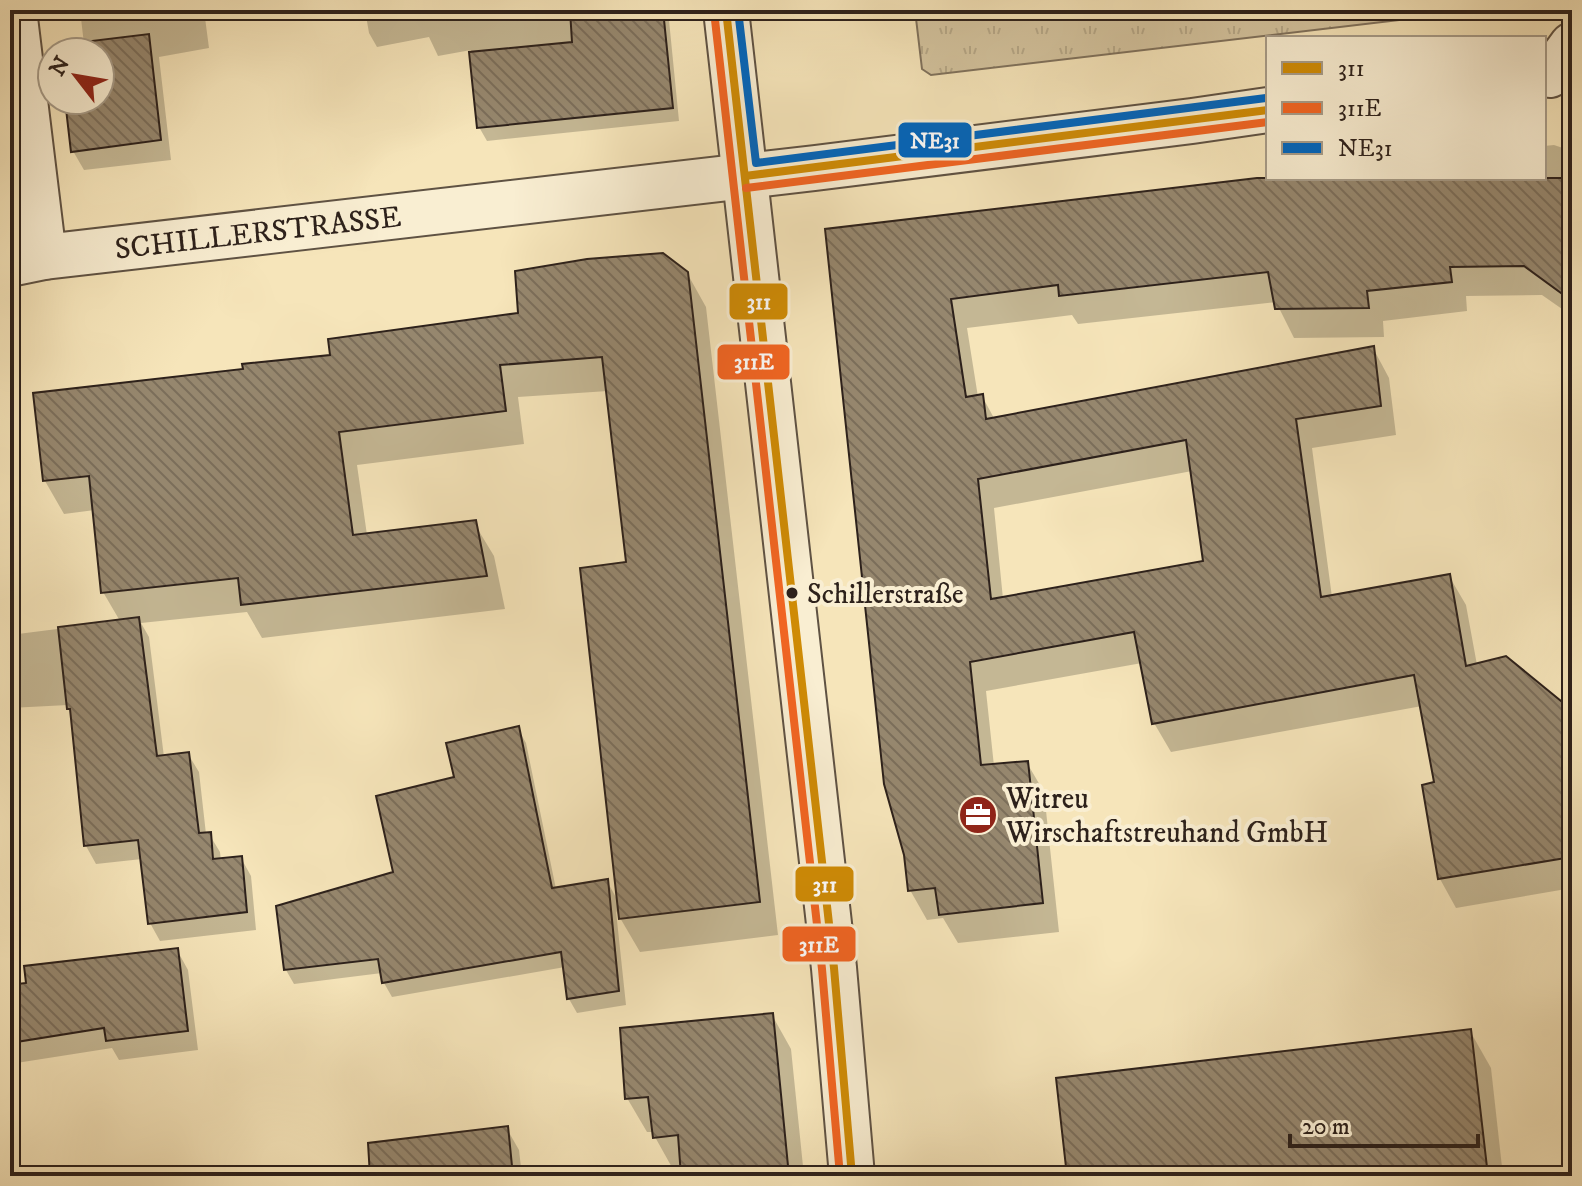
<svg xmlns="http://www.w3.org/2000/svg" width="1582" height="1186" font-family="'IM FELL DW Pica',serif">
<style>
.grass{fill:url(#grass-tufts);stroke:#80725d;stroke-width:2}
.shadow{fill:#0003;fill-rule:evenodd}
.building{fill:url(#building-back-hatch);stroke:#2d211b;stroke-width:2;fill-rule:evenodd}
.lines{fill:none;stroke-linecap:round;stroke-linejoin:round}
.minor-casing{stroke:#5f5243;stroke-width:48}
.minor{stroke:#f9eed2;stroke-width:44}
.bus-1-casing{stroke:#f9eed2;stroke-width:14}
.bus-2-casing{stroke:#f9eed2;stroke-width:14}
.bus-3-casing{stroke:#f9eed2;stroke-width:14}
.bus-1{stroke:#cf8b05;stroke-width:8}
.bus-2{stroke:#f26522;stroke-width:8}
.bus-3{stroke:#0065bd;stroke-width:8}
.bus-dot{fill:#2d211b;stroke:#f9eed2;stroke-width:3}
.labels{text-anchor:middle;stroke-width:8;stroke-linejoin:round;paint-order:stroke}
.bus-label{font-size:28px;fill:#2d211b;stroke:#f9eed2;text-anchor:start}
.street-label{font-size:30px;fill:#2d211b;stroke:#f9eed2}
.poi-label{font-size:30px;fill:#2d211b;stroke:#f9eed2;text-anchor:start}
.line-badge{stroke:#f9eed2;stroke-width:3}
.badge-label{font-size:22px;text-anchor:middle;font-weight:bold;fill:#fff}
</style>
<defs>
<pattern id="grass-tufts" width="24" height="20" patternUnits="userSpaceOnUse" patternTransform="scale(2)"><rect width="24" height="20" fill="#d4c49f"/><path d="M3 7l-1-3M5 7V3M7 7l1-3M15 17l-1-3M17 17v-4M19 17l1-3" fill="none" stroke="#b6a888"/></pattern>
<pattern id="building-back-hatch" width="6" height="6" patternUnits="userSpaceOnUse" patternTransform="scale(2)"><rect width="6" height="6" fill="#96876e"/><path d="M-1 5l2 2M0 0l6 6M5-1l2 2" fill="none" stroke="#7b6e5a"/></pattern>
</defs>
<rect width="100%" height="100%" fill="#f6e5ba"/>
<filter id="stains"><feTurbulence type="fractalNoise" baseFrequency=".0025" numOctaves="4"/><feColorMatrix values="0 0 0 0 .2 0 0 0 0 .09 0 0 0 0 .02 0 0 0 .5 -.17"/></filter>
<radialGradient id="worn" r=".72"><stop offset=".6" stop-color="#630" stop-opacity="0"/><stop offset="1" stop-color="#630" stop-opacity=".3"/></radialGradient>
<!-- grass -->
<path class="grass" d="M915,10H1484L931,75L922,69Z"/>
<!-- shadow -->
<g class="shadow">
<path d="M80,10H204L209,48L159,57L171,160L84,170L73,151L67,100H100V52H61L84,44Z"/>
<path d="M365,10H668L679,121L487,141L479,127L471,50L438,56L429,37L377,47L369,33Z"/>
<path d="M1554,145L1572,151V316L1542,295L1466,296L1467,311L1383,321L1384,337L1294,338L1276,302L1078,324L1072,315L967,328L978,397L982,396L995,420L1373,348L1389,378L1396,435L1312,448L1332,597L1449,576L1466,605L1477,665L1572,712V888L1456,908L1440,879L1424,786L1436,784L1422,706L1171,752L1154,723L1142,663L986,691L994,766L1027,763L1044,792L1059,932L958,943L943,918L927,920L910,890L827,231L1274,178H1544V146ZM1192,471L1205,563L1003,599L994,508Z"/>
<path d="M687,273L706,307L778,935L640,952L616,911L626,1005L577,1013L569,999L565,967L392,997L384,983L382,973L294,984L286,970L395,873L456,779L518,729L526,743L556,889L607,881L619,903L628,564L608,391L518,397L524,444L357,465L367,535L474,523L494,556L505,609L262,638L247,612L141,623L149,637L164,757L188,754L199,772L206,834H209L220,852L221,861L241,858L251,876L256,930L160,941L150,923L142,859L96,864L86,846L72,715L68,705L10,708V635L120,621L103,592L95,510L64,514L45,481L246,370L332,357Z"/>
<path d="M177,950L188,970L198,1050L119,1060L112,1048L10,1064V987Z"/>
<path d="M772,1015L791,1049L804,1176H683V1171H674L655,1137L654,1132H647L627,1098Z"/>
<path d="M1470,1031L1491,1068L1503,1176H1069Z"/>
<path d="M507,1129L519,1150L522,1176H373Z"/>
</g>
<!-- building -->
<g class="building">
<path d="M570,10H663L673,108L477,128L469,52L572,42Z"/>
<path d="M149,34L161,140L71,152L65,100H100V52H59L58,45Z"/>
<path d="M1257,178H1572V301L1524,266L1450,267L1452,282L1367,291L1369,308L1275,309L1268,272L1059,296L1058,285L951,299L966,397L983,394L986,419L1374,346L1381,406L1296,419L1321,597L1450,574L1466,666L1506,656L1572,710V857L1438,879L1422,785L1434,782L1414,675L1152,724L1134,632L970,662L981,765L1028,761L1043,903L939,915L935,888L908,891L904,855L884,784L825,229ZM1186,440L1203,561L991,599L978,479Z"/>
<path d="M663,253L688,272L760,902L619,919L580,568L626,562L602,357L500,365L506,411L339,432L353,535L476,520L487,576L241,605L238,578L101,593L89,476L43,481L33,393L243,369L242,364L330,355L328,339L518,313L515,271L587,259Z"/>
<path d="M139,617L157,756L189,752L199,833L211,832L213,859L242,856L247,912L148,924L138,840L84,846L70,709H67L58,627Z"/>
<path d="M519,726L552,888L608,879L619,991L567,999L561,952L382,983L378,959L284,970L276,906L393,872L376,796L454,777L446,743Z"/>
<path d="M178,948L188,1031L106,1041L104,1028L10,1043V985L26,983L24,966Z"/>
<path d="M773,1013L789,1176H681L678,1135L653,1138L648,1097L625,1099L620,1028Z"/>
<path d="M1471,1029L1488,1176H1067L1056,1078Z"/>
<path d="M508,1126L513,1176H370L368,1143Z"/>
</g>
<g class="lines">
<!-- minor casing -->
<g class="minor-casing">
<g id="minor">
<path d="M14,10L44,257"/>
<path d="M726,10L834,968L852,1176"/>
<path d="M1550,75L1572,45"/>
<path id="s1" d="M10,264L44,257L815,168L1192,121L1268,110"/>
</g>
</g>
<!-- minor -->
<use href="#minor" class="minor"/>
<!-- bus-1 casing -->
<g class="bus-1-casing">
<g id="bus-1">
<path d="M726,10L834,968L852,1176"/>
<path d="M745,176L1268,110"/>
</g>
</g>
<!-- bus-2 casing -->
<g class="bus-2-casing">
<g id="bus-2">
<path d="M714,11L822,969L840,1176"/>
<path d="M746,188L1268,122"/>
</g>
</g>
<!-- bus-3 casing -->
<g class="bus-3-casing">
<path id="bus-3" d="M738,10L756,163L1266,98"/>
</g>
<!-- bus-1 -->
<use href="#bus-1" class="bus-1"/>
<!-- bus-2 -->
<use href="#bus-2" class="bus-2"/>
<!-- bus-3 -->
<use href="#bus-3" class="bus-3"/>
</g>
<!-- icons -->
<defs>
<g id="office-disc" transform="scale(2)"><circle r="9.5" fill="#8f2418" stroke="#f9eed2"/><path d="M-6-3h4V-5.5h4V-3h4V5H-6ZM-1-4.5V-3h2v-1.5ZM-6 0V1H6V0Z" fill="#fff"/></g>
</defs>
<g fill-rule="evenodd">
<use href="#office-disc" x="978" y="815"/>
</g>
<!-- markers -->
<circle class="bus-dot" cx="792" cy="593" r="7"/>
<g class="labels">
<!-- bus labels -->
<g class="bus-label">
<text x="807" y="603">Schillerstraße</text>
</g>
<!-- street labels -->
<g class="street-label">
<text dy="10" stroke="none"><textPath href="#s1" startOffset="250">SCHILLERSTRASSE</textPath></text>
</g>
<!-- poi labels -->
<g class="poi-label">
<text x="1006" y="808">Witreu<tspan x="1006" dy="34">Wirschaftstreuhand GmbH</tspan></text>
</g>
</g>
<g class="line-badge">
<rect x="897" y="121" width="76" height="38" rx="8" fill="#0065bd"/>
<rect x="728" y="282" width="61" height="39" rx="8" fill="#cf8b05"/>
<rect x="716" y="343" width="75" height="38" rx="8" fill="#f26522"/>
<rect x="794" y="865" width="61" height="38" rx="8" fill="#cf8b05"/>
<rect x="781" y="925" width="76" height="38" rx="8" fill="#f26522"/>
</g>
<g class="badge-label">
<text x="935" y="148">NE31</text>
<text x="759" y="309">311</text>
<text x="754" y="369">311E</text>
<text x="825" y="892">311</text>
<text x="819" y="952">311E</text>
</g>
<!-- margin -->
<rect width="1582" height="1186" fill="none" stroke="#f6e5ba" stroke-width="40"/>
<rect x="12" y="12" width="1558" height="1162" fill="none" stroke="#2d211b" stroke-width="4"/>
<rect x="20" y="20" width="1542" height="1146" fill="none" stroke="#2d211b" stroke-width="2"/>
<!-- legend -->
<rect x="1266" y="36" width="280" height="144" fill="#f9eed2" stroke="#a79c89" stroke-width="2"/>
<rect x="1282" y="62" width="40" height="12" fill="#cf8b05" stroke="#a79c89" stroke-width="2"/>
<text x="1338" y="76" font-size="24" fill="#2d211b">311</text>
<rect x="1282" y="102" width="40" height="12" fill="#f26522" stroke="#a79c89" stroke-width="2"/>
<text x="1338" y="116" font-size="24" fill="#2d211b">311E</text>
<rect x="1282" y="142" width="40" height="12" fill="#0065bd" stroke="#a79c89" stroke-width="2"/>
<text x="1338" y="156" font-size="24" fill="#2d211b">NE31</text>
<!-- north arrow -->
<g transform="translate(76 76) rotate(301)"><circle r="38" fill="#f9eed2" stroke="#a79c89" stroke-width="2"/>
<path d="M0-6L14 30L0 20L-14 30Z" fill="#8f2418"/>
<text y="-12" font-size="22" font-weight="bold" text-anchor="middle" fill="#2d211b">N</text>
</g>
<!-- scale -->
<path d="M1290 1134v12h188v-12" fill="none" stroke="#2d211b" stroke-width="4"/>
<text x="1302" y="1134" font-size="24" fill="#2d211b" stroke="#f9eed2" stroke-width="6" paint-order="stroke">20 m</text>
<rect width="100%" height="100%" filter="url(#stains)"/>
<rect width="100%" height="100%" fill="url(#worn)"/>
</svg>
